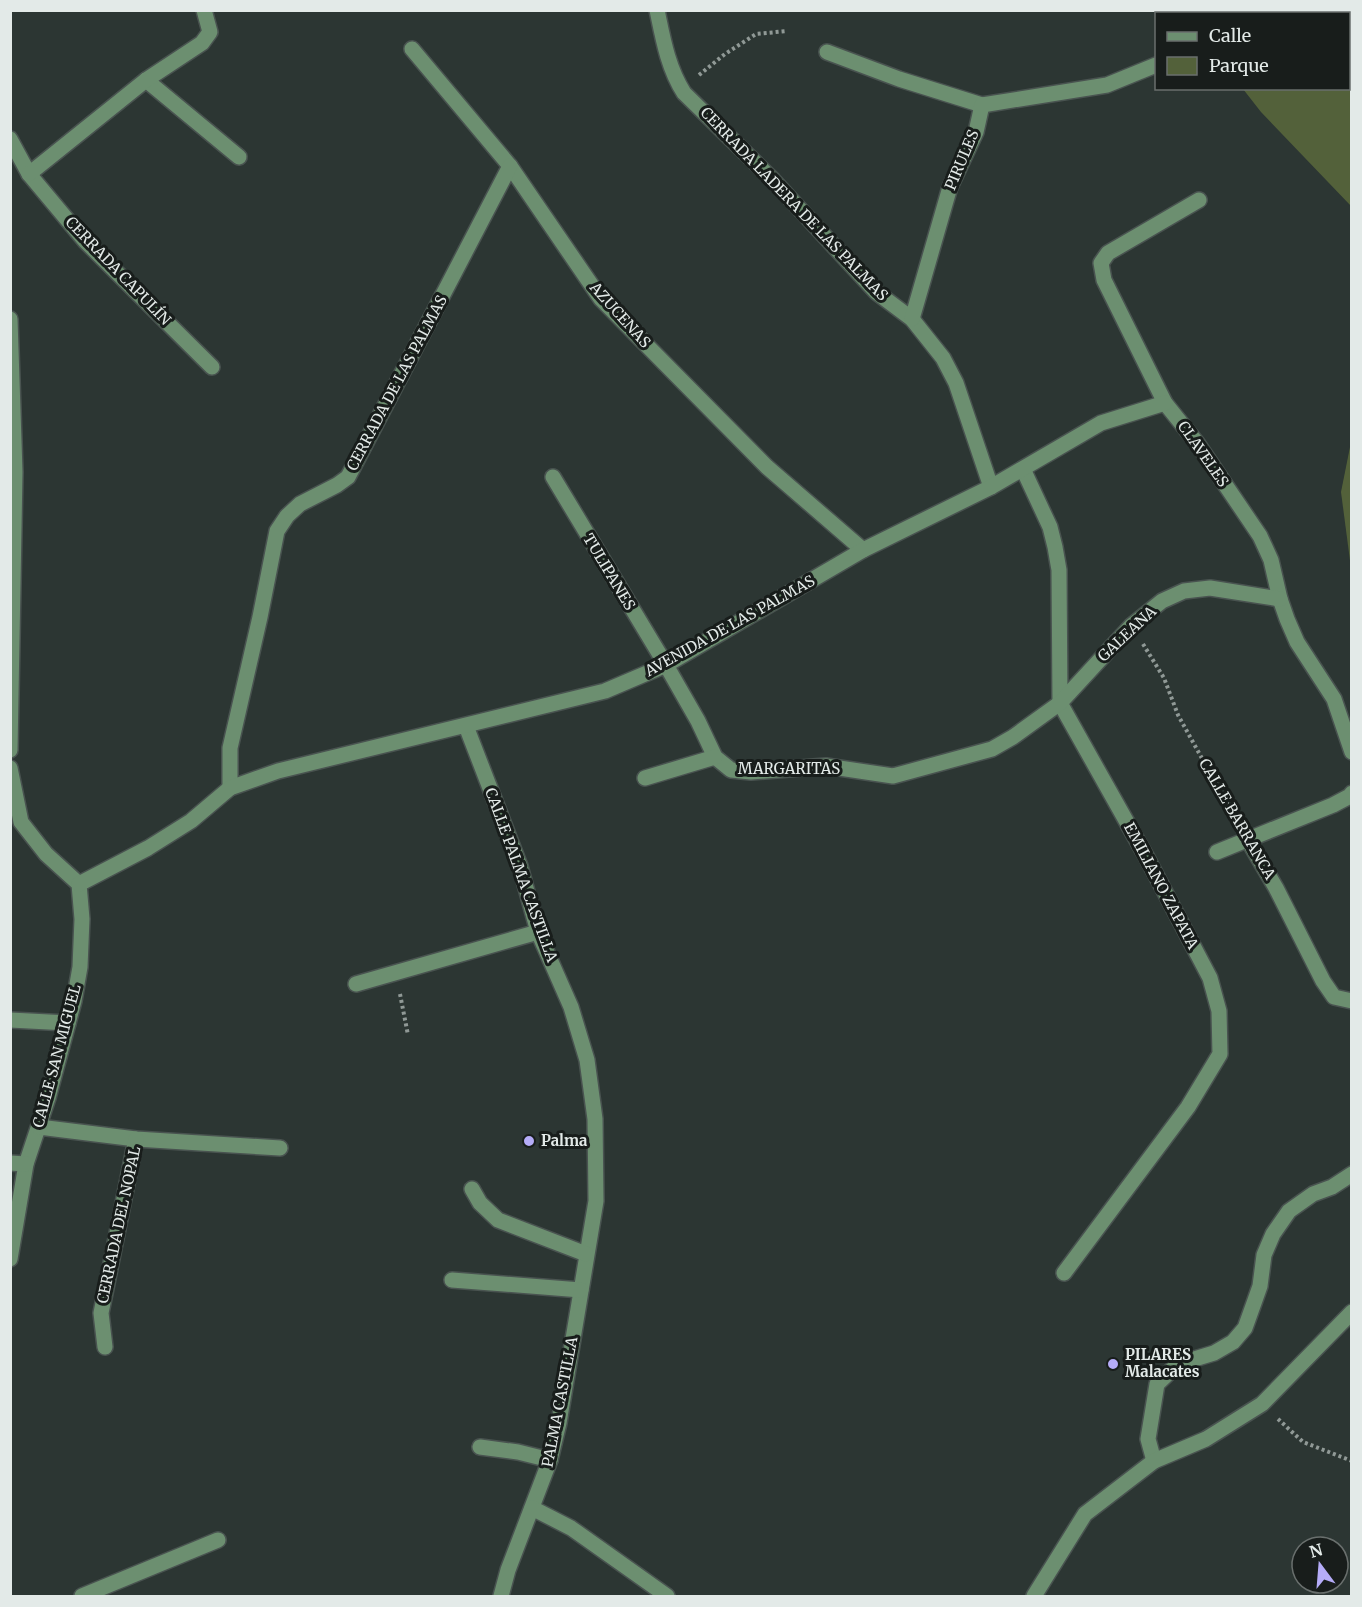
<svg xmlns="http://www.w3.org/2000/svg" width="1362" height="1607" font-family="Merriweather,serif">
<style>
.green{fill:#53613a}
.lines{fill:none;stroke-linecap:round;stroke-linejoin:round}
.minor-casing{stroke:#495350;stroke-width:18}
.path{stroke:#909996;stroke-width:4;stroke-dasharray:3 3;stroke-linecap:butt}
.minor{stroke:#6c8f70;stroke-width:15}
.poi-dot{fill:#b5acf8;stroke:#181d1b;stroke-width:2}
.labels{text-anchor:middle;stroke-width:6;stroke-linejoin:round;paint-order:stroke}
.street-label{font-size:15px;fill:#e3eae8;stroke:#181d1b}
.poi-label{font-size:15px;font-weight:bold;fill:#e3eae8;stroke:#181d1b;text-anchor:start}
</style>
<rect width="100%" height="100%" fill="#2c3633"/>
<!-- green -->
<g class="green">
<path d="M1184,11H1351V206L1261,112L1243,89L1348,88V14H1186Z"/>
<path d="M1351,442H1352L1351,568L1341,492Z"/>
</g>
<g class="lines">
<!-- minor casing -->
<g class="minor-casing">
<g id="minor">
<path d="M657,10C663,39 668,68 684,93L773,180L876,292L912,319L943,358L956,383L991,487"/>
<path d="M412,49L510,166L601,299L767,467L863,550"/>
<path d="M827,52L899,79L982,105"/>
<path d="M146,80L239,157"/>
<path d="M10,139L29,174L85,241L212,367"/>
<path d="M29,174L146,80L202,43L210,32L204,10"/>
<path d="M1199,200L1108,253L1101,263L1104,280L1165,403L1197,443L1260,536L1271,560L1280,599L1287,619L1297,642L1334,699L1352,752"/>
<path d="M10,319L15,472L10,750"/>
<path d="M912,319L950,187L976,132L982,105L1107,85L1156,65"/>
<path d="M1023,469L1050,527L1055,547L1059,570L1060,703L1147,858L1210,978L1219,1011L1220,1054L1188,1107L1064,1273"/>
<path d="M553,477L666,665L698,721L715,757L731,770L751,772L826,766L893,776L992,749L1013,737L1060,703L1131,626L1162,601L1184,591L1210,588L1280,599"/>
<path d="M466,726L520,866L538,932L571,1007L587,1060L595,1119L596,1201L559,1423L550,1460L508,1570L501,1596"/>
<path d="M10,768L21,822L46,854L79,884L82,919L80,967L74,1001L48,1098L26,1164L10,1259"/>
<path d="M645,778L715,757"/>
<path d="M230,788V748L260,617L277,531L287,516L300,504L337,485L348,477L510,166"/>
<path d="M1248,840L1276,888L1323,981L1334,997L1352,1001"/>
<path d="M1217,852L1333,805L1350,796L1352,793"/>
<path d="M79,884L148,848L191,821L230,788L278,771L605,691L666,665L863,550L991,487L1101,423L1165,403"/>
<path d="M356,984L538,932"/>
<path d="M10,1020L68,1023"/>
<path d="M39,1127L136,1139L280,1148"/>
<path d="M10,1163L26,1164"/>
<path d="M472,1189L480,1203L498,1220L586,1254"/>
<path d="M452,1280L581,1290"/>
<path d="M105,1347L101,1313L136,1139"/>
<path d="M480,1447L518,1452L550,1460"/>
<path d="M1154,1461L1148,1439L1157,1384L1178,1364L1214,1353L1233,1342L1245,1328L1254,1303L1260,1286L1264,1255L1273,1234L1289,1211L1313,1194L1332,1187L1352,1174"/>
<path d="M532,1508L571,1528L667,1596"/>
<path d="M82,1596L218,1540"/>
<path d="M1034,1596L1085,1514L1154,1461L1206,1439L1262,1404L1352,1312"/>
</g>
</g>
<!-- path -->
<g class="path">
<path d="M699,75L725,54L756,34L787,31"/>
<path d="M1143,644L1164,678L1178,715L1236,820"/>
<path d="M400,994L408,1035"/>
<path d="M1278,1419L1303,1442L1352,1461"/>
</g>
<!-- minor -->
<use href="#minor" class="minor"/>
</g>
<!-- markers -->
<g class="poi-dot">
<circle cx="529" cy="1141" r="6"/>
<circle cx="1113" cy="1364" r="6"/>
</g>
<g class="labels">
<!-- street labels -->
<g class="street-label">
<text transform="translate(962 160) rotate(-67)" y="5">PIRULES</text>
<text transform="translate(794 204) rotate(46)" y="5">CERRADA LADERA DE LAS PALMAS</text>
<text transform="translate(118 271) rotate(46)" y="5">CERRADA CAPULÍN</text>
<text transform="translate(620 315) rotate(48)" y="5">AZUCENAS</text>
<text transform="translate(397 383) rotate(-62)" y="5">CERRADA DE LAS PALMAS</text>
<text transform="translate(1203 454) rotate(55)" y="5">CLAVELES</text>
<text transform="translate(609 572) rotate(59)" y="5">TULIPANES</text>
<text transform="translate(730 626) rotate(-29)" y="5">AVENIDA DE LAS PALMAS</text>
<text transform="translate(1127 634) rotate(-43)" y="5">GALEANA</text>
<text x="789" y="774">MARGARITAS</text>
<text transform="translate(1237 819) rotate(60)" y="5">CALLE BARRANCA</text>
<text transform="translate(521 875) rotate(70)" y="5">CALLE PALMA CASTILLA</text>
<text transform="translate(1161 886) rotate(62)" y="5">EMILIANO ZAPATA</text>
<text transform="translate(57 1056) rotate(-75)" y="5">CALLE SAN MIGUEL</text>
<text transform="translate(119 1225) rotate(-78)" y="5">CERRADA DEL NOPAL</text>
<text transform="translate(560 1402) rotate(-79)" y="5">PALMA CASTILLA</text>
</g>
<!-- poi labels -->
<g class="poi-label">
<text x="541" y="1146">Palma</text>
<text x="1125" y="1360">PILARES<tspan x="1125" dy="17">Malacates</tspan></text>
</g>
</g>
<!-- border -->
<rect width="1362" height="1607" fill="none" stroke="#e3eae8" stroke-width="24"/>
<!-- legend -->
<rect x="1155" y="12" width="195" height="78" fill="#181d1b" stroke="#696f6d" stroke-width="1.5"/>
<rect x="1167" y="32" width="30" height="9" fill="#6c8f70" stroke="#696f6d" stroke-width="1.5"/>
<text x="1209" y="42" font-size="18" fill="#e3eae8">Calle</text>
<rect x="1167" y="57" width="30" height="18" fill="#53613a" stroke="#696f6d" stroke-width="1.5"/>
<text x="1209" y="72" font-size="18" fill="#e3eae8">Parque</text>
<!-- north arrow -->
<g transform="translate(1320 1565) rotate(344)"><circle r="28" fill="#181d1b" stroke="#696f6d" stroke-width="1.5"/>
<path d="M0-4.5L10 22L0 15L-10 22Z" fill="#b5acf8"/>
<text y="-9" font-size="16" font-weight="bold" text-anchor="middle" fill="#e3eae8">N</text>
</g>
</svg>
